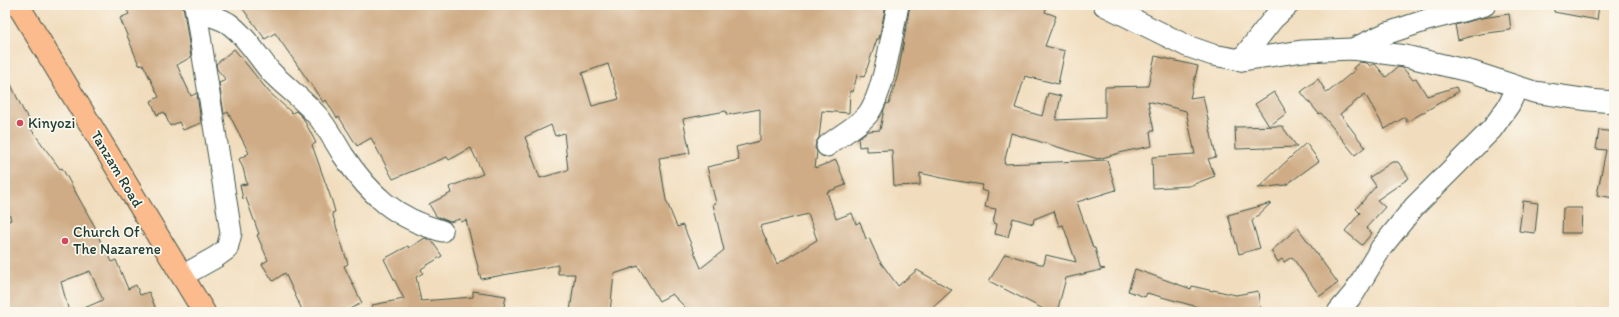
<svg xmlns="http://www.w3.org/2000/svg" width="1619" height="317" font-family="Itim,sans-serif">
<style>
.building{fill:#cfac85;fill-rule:evenodd}
.lines{fill:none;stroke-linecap:round;stroke-linejoin:round}
.street-casing{stroke:#3e5549;stroke-width:23}
.highway-casing{stroke:#3e5549;stroke-width:24}
.street{stroke:#fff;stroke-width:21}
.highway{stroke:#fbbb8c;stroke-width:22}
.poi-dot{fill:#d1495b;stroke:#fbf7ec;stroke-width:1.5}
.labels{text-anchor:middle;stroke-width:3.5;stroke-linejoin:round;paint-order:stroke}
.poi-label{font-size:15px;fill:#1f3d34;stroke:#fbf7ec;text-anchor:start}
.street-label{font-size:15px;fill:#1f3d34;stroke:#fbf7ec}
</style>
<rect width="100%" height="100%" fill="#fbf7ec"/>
<filter id="ink" filterUnits="userSpaceOnUse"><feTurbulence type="fractalNoise" baseFrequency=".025" numOctaves="2"/><feDisplacementMap in="SourceGraphic" scale="8" xChannelSelector="R" yChannelSelector="G"/><feConvolveMatrix kernelMatrix="1 2 1 2 8 2 1 2 1" color-interpolation-filters="sRGB"/></filter>
<filter id="wash" filterUnits="userSpaceOnUse"><feTurbulence type="fractalNoise" baseFrequency=".012" numOctaves="4" result="noise"/><feDisplacementMap in="SourceGraphic" scale="16" xChannelSelector="R" yChannelSelector="G"/><feGaussianBlur stdDeviation="0.9" result="paint"/><feColorMatrix in="noise" values="0 0 0 0 0 0 0 0 0 0 0 0 0 0 0 0 0 1.4 0 .05"/><feComposite in="paint" operator="in"/></filter>
<g filter="url(#wash)">
<rect width="100%" height="100%" fill="#f1ddbd"/>
<g id="blocks">
<!-- building -->
<g class="building">
<path d="M124,5H183L191,57L177,65L191,96L197,93L201,123L183,130L179,122L170,126L164,112L157,115L151,101L159,97L143,64L139,65L120,18L129,14Z"/>
<path d="M240,5H886L879,39H877L864,77L857,75L853,92L850,91L849,113L822,111L819,138L816,142L815,148L817,152L815,168L836,160L846,185L827,192L836,219L852,213L856,224L860,222L866,239L869,238L879,260L898,286L917,270L952,290L928,312H690L672,294L659,301L638,266L614,274L610,312H570L575,274H558V265L481,279L466,220L461,222L460,219L450,222L436,216L429,204L451,193L449,187L483,174L471,148L449,160L447,157L393,179L371,138L357,146L339,117L337,118L326,100L323,102L275,33L265,39ZM608,64L619,99L592,106L582,73ZM760,109V141L736,147L739,160L707,167L716,203L713,204L724,250L701,268L683,225L677,227L666,200L659,158L690,153L683,119L726,111L727,115ZM551,125L555,136L564,133L568,170L540,178L525,137ZM808,214L817,240L777,264L760,226Z"/>
<path d="M910,5H1047L1045,12L1056,16L1045,46L1065,51L1058,84L1025,76L1015,108L1042,116L1048,93L1061,96L1056,120L1105,118V87L1148,86L1155,56L1198,66L1190,98L1203,96L1216,157L1208,159L1215,176L1189,186L1153,188L1152,157L1195,154L1186,111L1148,101L1154,131H1150L1152,146L1127,151L1098,159L1011,133L1004,164L1107,160L1116,190L1077,202L1093,248H1095L1100,268L1105,269L1066,278L1057,312H1049L989,281L1005,254L1040,264H1044L1046,255L1076,262L1063,225L1059,226L1054,211L1034,219L1033,224L1013,218L1008,237L995,234L997,224L993,223L996,209L985,207L988,192L981,190L983,185L951,180L920,173V185L894,186L892,150L866,151V146L859,147L858,138L868,131L880,130L884,109L887,103L889,104L898,74Z"/>
<path d="M1554,5H1599L1597,20L1554,12Z"/>
<path d="M1509,14L1511,30L1480,34L1458,40L1455,25L1482,18Z"/>
<path d="M234,49L269,92L292,113L296,111L303,118L316,143L312,145L332,201L335,212L332,213L348,264L344,266L362,303L343,312H303L285,273L273,281L262,264L268,260L257,235L259,234L246,198L243,199L240,185L247,184L243,168L239,159L249,153L228,112L224,114L219,83L226,80L217,69L216,64Z"/>
<path d="M1360,62L1367,63L1370,66L1373,64H1375L1386,77L1398,67L1403,68L1413,80L1416,78L1427,96L1456,87L1458,92L1407,122L1405,117L1385,129L1365,94L1340,114L1365,147L1355,155L1321,113L1319,114L1301,92L1318,79L1327,93L1355,70L1353,68Z"/>
<path d="M5,72L23,110L34,127L31,129L60,169L62,168L95,227L104,251L106,249L112,262L116,260L128,289L136,285L140,295L149,292L157,312H75L103,300L90,271L61,282L69,312H5V222L11,220L5,199Z"/>
<path d="M1274,92L1287,113L1269,126L1255,104Z"/>
<path d="M1282,126L1297,147L1236,149L1235,127Z"/>
<path d="M1599,130L1614,132V198L1597,195L1606,150L1596,149Z"/>
<path d="M1306,143L1319,161L1286,185L1258,188Z"/>
<path d="M1392,162H1398L1409,178L1377,200L1385,207L1366,228L1372,233L1362,245L1345,231L1360,213L1356,209L1376,186L1370,177Z"/>
<path d="M1523,201L1538,203L1535,233L1519,231Z"/>
<path d="M1271,203L1252,221L1260,248L1239,254L1228,215Z"/>
<path d="M1563,208H1582L1581,233H1562Z"/>
<path d="M1298,228L1338,283L1320,296L1292,257L1284,262L1282,259L1278,262L1271,251Z"/>
<path d="M425,238L432,241L442,256L421,269L423,273L416,277L421,301L473,297V291L506,296L503,312H373L372,305L404,299L384,259L408,246L409,248Z"/>
<path d="M1135,269L1191,289L1192,286L1213,291V290L1236,295L1258,291L1260,309L1241,312H1209V310L1147,293L1145,297L1128,291Z"/>
</g>
</g>
</g>
<g filter="url(#ink)">
<use href="#blocks" fill-opacity="0" stroke="#3e5549" stroke-width="1"/>
<g class="lines">
<!-- street casing -->
<g class="street-casing">
<g id="street">
<path d="M1104,5L1187,46L1213,55L1241,60L1303,51L1353,49L1405,56L1473,72L1534,92L1589,100L1614,102"/>
<path d="M197,12C207,15 218,17 228,23C245,35 257,55 270,71C286,88 306,101 320,119C329,131 336,143 343,155C370,195 395,218 442,231"/>
<path d="M1353,49L1385,34L1427,20L1485,5"/>
<path d="M1241,60L1273,19L1288,5"/>
<path d="M827,146C838,136 860,125 868,114C884,92 892,33 898,5"/>
<path d="M182,276L216,257L227,249L231,233L195,5"/>
<path d="M1338,312L1354,293L1381,248L1414,207L1492,129L1509,105L1517,88"/>
</g>
</g>
<!-- highway casing -->
<g class="highway-casing">
<path id="highway" d="M18,5L204,312"/>
</g>
<!-- street -->
<use href="#street" class="street"/>
<!-- highway -->
<use href="#highway" class="highway"/>
</g>
</g>
<!-- markers -->
<g class="poi-dot">
<circle cx="20" cy="123" r="4"/>
<circle cx="65" cy="241" r="4"/>
</g>
<g class="labels">
<!-- poi labels -->
<g class="poi-label">
<text x="28" y="128">Kinyozi</text>
<text x="73" y="237">Church Of<tspan x="73" dy="17">The Nazarene</tspan></text>
</g>
<!-- street labels -->
<g class="street-label">
<text transform="translate(117 169) rotate(59)" y="5">Tanzam Road</text>
</g>
</g>
<!-- margin -->
<rect width="1619" height="317" fill="none" stroke="#fbf7ec" stroke-width="20"/>
</svg>
